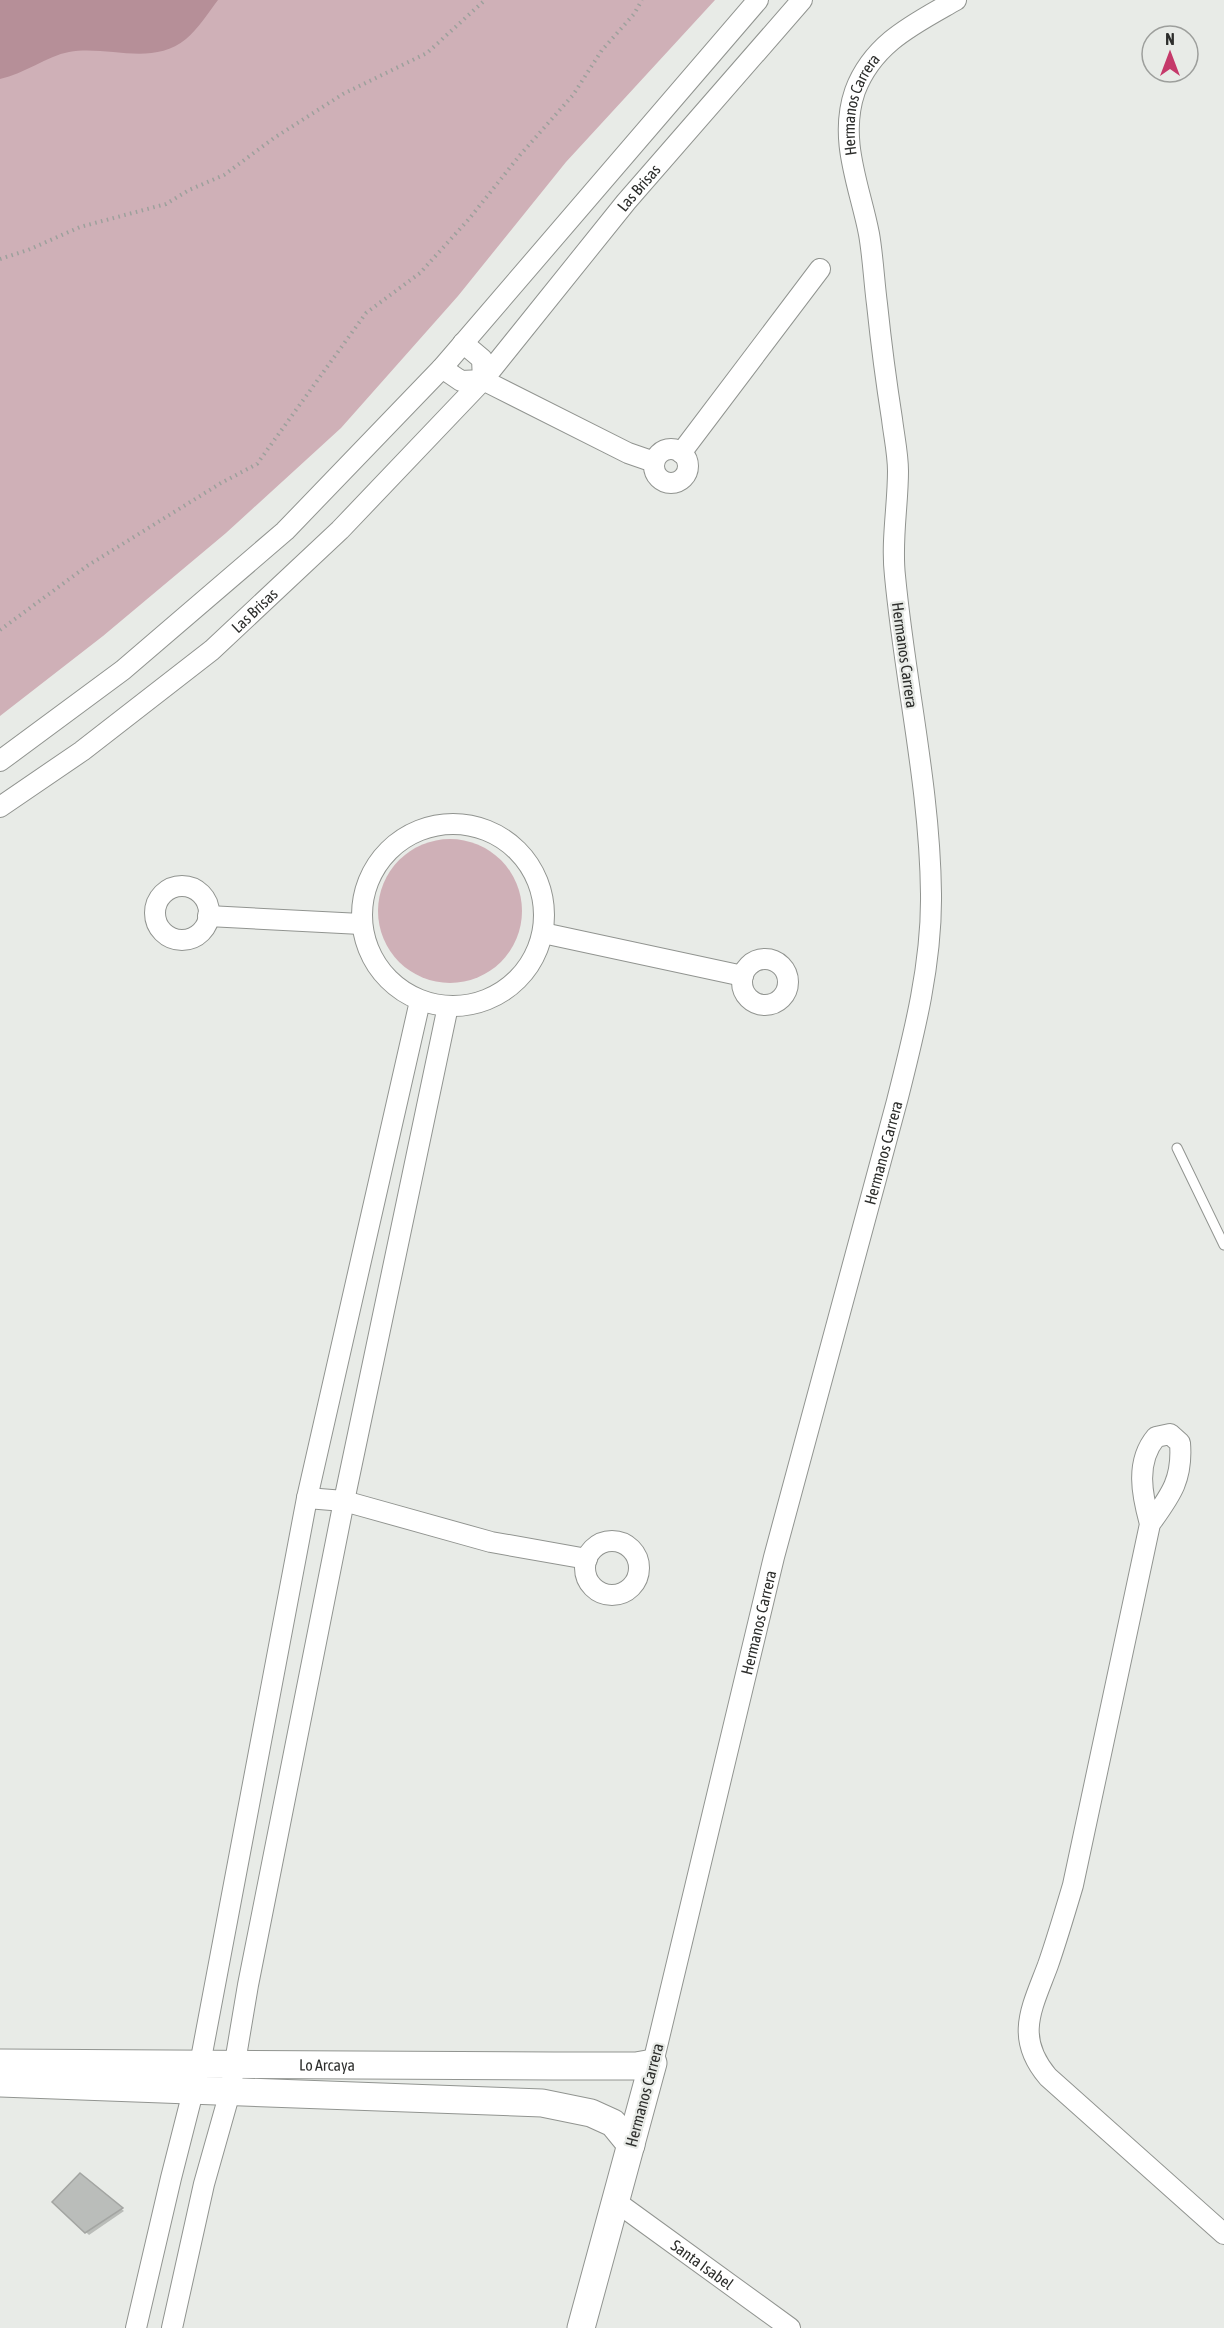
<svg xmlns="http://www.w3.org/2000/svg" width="1224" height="2328" font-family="'Asap Condensed',sans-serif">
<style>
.green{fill:#cfb0b7}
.water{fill:#b68f98}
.shadow{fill:#0003}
.building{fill:#babdba;stroke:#a3a5a2;stroke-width:1.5}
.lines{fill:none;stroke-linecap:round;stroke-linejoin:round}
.lane-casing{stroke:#919490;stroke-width:11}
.street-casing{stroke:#919490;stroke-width:22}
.secondary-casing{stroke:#919490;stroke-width:29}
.path{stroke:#9da09c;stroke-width:4;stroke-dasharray:1.5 4.5;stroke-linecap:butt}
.lane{stroke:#fff;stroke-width:9}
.street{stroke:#fff;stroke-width:20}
.secondary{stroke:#fff;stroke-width:27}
.labels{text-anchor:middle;stroke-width:4.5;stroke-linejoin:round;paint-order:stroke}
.street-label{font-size:16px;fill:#2d2e2c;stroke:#e8ebe7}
</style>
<rect width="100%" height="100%" fill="#e8ebe7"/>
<!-- green -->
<g class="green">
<path d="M0,0H715L566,162L458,296L341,428L226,533L103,636L0,716Z"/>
<circle cx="450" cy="911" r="72"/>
</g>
<!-- water -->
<path class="water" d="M0,0H218C208,13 198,29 186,39C152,67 108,45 69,52C47,56 24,74 0,79Z"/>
<!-- shadow -->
<path class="shadow" d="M80,2175L124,2211L89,2235L54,2202Z"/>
<!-- building -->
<path class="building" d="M80,2173L123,2208L85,2233L52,2202Z"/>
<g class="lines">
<!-- lane casing -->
<g class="lane-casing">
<path id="lane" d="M1177,1148L1224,1245"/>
</g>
<!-- street casing -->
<g class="street-casing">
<g id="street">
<path d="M463,343L482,359L483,380"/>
<path d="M442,368L461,381L483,380"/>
<path d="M483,380L628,453L654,462"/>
<circle cx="671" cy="466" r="17"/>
<path d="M681,453L820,269"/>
<path d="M0,761L123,670L285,531L442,368L758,0"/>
<path id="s1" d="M0,807L82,751L212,650L340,530L483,380L626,202L802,0"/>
<circle cx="453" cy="915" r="91"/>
<circle cx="182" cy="913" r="27"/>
<path d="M208,916L361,924"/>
<path d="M543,933L743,976"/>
<circle cx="765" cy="982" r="23"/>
<path d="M307,1498L344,1501L491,1542L587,1559"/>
<path d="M1150,1524C1142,1495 1135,1462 1156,1437L1170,1434L1180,1443C1183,1480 1170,1496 1150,1524L1073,1885C1065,1912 1057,1939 1048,1965C1032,2008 1014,2037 1048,2077L1224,2234"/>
<circle cx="612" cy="1568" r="27"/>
<path id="s2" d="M653,2063L774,1557L897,1101C914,1034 932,964 931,894C930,788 905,682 895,576C891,541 898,506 898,471C898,454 894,436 892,419C886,381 881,342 877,304C874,281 873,257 869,234C860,187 838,140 855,91C873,43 914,24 956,0"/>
<path id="s3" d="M615,2201L790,2328"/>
<path d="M136,2328L171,2178L200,2064L307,1498L420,1001"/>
<path d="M172,2328L204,2184L230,2092L248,1985L344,1501L448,1006"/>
</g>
</g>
<!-- secondary casing -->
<g class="secondary-casing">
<g id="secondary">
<path id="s4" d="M0,2063L554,2066H636L653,2063L581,2328"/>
<path d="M0,2083L542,2103L591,2113L613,2123L631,2145"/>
</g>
</g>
<!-- path -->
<g class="path">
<path d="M0,259L28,250L80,227L166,204L189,190L224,175L274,138L343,94L427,53L485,0"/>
<path d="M0,630L87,566L221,483L257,464L366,313L420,273L469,219L520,155L573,95L602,50L634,14L642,0"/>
</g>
<!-- lane -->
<use href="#lane" class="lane"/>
<!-- street -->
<use href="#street" class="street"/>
<!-- secondary -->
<use href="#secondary" class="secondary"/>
</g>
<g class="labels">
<!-- street labels -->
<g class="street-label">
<text dy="6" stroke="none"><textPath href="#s2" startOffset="2001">Hermanos Carrera</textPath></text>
<text dy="6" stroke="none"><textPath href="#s1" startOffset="894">Las Brisas</textPath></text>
<text dy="6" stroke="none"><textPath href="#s1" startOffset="322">Las Brisas</textPath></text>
<text transform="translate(905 655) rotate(82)" y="6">Hermanos Carrera</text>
<text dy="6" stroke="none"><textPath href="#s2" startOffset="939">Hermanos Carrera</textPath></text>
<text dy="6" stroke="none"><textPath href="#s2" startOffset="453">Hermanos Carrera</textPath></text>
<text dy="6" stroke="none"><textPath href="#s4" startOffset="327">Lo Arcaya</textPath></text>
<text transform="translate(644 2095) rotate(-75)" y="6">Hermanos Carrera</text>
<text dy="6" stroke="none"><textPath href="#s3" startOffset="108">Santa Isabel</textPath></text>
</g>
</g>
<!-- north arrow -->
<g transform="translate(1170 54)"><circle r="28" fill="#e8ebe7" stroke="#9d9f9c" stroke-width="1.5"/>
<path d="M0-4.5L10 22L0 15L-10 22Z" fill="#c5396a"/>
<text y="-9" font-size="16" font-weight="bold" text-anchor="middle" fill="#2d2e2c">N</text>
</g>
</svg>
